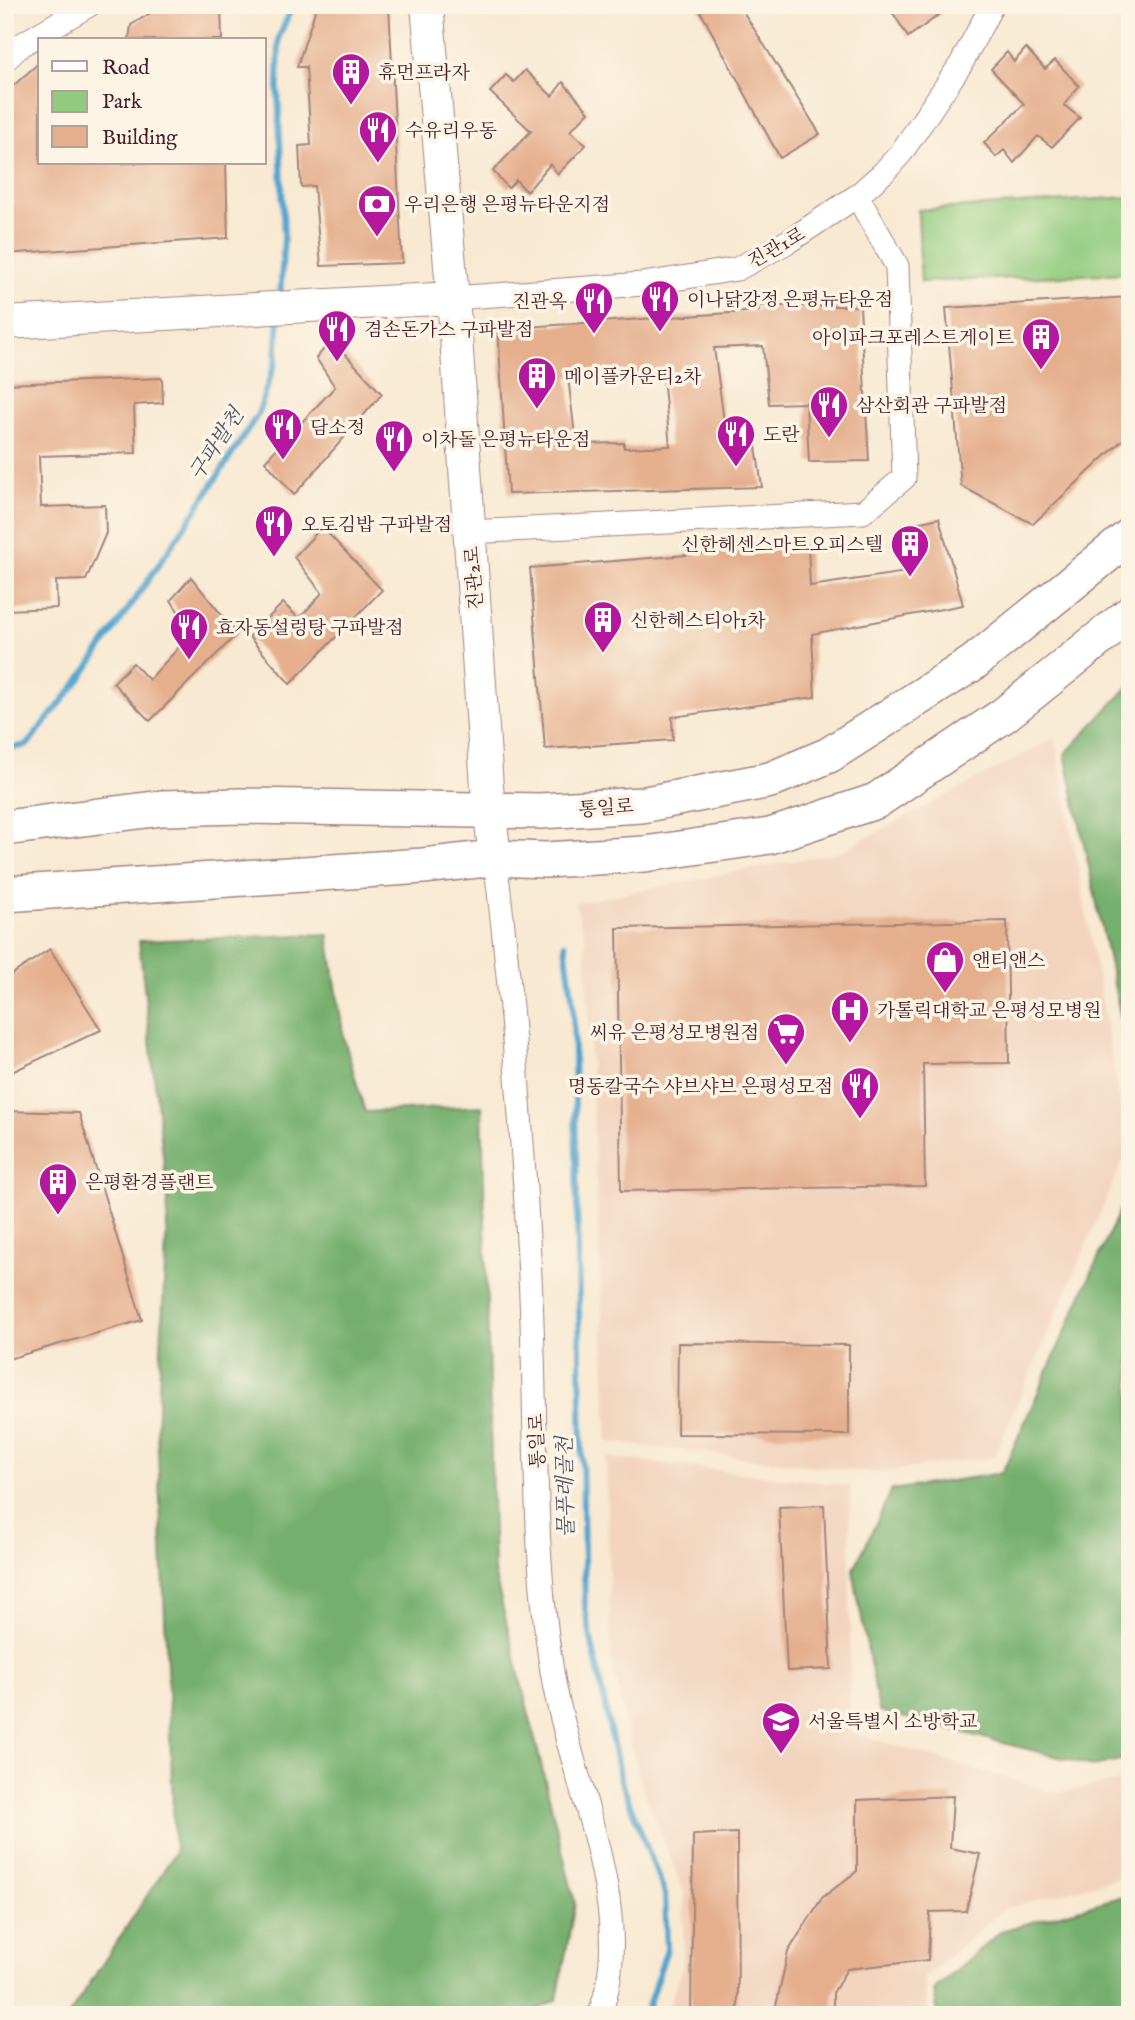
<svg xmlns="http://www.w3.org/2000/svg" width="1135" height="2020" font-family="'IM FELL English','Noto Serif KR',serif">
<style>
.built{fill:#f2d4be}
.green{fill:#91cb7e;stroke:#6e7554;stroke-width:2}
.forest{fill:#74af6d;stroke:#5f674c;stroke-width:2}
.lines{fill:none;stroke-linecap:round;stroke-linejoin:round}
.stream{stroke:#51a3cc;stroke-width:6}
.building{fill:#e5af8d;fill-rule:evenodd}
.street-casing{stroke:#a1847e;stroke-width:25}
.secondary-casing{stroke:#a1847e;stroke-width:34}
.primary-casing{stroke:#a1847e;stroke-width:38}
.street{stroke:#fff;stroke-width:23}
.secondary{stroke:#fff;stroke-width:32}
.primary{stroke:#fff;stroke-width:35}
.labels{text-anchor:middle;stroke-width:7;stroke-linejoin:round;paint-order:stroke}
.poi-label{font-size:19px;fill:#4a1f2b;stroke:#fcf5e5;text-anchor:start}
.street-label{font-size:19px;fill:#4a1f2b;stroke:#fcf5e5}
.water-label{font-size:21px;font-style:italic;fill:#4d546b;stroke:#fcf5e5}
</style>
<rect width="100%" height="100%" fill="#fcf5e5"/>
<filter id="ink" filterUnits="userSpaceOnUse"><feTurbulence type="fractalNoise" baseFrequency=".0143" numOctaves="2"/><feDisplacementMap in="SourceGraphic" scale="14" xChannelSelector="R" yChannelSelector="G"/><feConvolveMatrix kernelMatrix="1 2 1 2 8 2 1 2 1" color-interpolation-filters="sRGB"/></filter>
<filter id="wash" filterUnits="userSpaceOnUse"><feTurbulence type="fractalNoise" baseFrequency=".00686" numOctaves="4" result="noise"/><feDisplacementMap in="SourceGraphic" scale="28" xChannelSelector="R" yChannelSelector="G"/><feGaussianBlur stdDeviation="1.57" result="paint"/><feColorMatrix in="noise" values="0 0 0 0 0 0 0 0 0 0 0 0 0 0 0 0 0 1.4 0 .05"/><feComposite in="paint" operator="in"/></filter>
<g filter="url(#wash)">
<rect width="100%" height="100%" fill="#f8e9d2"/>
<!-- built -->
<g class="built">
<path d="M1055,738L1128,1149L994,1457L876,1473L608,1442L585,938L575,903L839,852Z"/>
<path d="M606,1457L850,1486V1732L1056,1793L1130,1779V1875L1005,1908L924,1978L928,2015H665L683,1967L684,1892L639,1778L611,1658Z"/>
</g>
<!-- green -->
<path class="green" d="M1130,197V273L921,282L918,210Z"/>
<!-- forest -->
<g class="forest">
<path d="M1130,685V1060L1065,754Z"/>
<path d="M328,934L344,1039L365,1112L482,1106L494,1572L575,1903L557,2000L526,2015H69L175,1853L157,1431L168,1201L139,941Z"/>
<path d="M1130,1187V1758L1093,1766L879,1711L853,1571L892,1490L1002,1473Z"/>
<path d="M1130,1894V2015H938L934,1990L1001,1931Z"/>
</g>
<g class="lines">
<!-- stream -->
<g class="stream">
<path d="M280,298L284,237L278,87L279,37L293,5"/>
<path d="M5,749L27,745L81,678L192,516L258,414L276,360L279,316"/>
<path d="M565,944L573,1004L585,1609L620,1778L665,1894L667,1949L645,2015"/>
</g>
</g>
<g id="blocks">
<!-- building -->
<g class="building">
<path d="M164,5H221L222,40H129L131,25Z"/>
<path d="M317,5H389L402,263L321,266L314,186L301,187L299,146L311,145L306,67H297Z"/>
<path d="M697,5H739L820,134L780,158Z"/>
<path d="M888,5H953L908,37Z"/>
<path d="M1026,48L1045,69L1055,60L1079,86L1064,105L1080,118L1052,147L1038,136L1014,163L1004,150L996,157L984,143L1024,104L991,69L1007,52L1014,62Z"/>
<path d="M40,62V163H226L228,238L5,254V93Z"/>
<path d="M525,70L552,96L563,82L589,112L570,131L586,145L558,174L550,164L527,192L516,180L508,188L493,171L531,131L490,92L506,75L514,82Z"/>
<path d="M1130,297V433L1033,524L961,486L946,308Z"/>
<path d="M758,306H860L869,461L809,462L806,403L769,404L763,346L714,348L727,443L755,440L762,487L508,494L498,329L759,311ZM568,377H663L670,446L624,448V443L576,444Z"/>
<path d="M332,340L382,394L294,495L265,461L335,387L316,358Z"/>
<path d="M162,378L163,403L134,405L136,453L39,456L41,507L105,505L106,533L86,580L56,581L57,608L5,610V384Z"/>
<path d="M939,518L963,605L812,634L815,697L672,717L673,740L545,749L530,568L808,545L810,586L907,572L902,526Z"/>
<path d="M322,527L382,590L290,684L249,637L283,603L299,619L322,593L294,557Z"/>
<path d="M191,577L237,634L150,721L113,683L133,663L149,680L192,633L171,600Z"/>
<path d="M1007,921L1009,1063L923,1064L925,1186L621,1191L617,928Z"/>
<path d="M50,949L101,1030L12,1072L5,1056V979Z"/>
<path d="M5,1111L79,1113L142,1320L5,1360Z"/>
<path d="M678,1343L849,1345V1435L677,1434Z"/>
<path d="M824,1505L831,1669L787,1671L779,1507Z"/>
<path d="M953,1796L950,1848L980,1854L966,1911L930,1912L928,1960L847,1969L833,1993V2015H774L788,1952L822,1898L857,1871V1800Z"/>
<path d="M737,1833L738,2015H691L693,1835Z"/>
</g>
</g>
</g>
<g filter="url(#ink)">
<use href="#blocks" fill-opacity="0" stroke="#a1847e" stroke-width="2"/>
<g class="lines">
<!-- street casing -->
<g class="street-casing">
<g id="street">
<path d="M5,60L21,45L89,5"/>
<path d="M453,298L643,284L737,269L789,241L857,196L884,172L901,153L961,64L992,5"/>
<path d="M470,532L863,512L904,478L897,266L857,196"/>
<path d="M495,858C513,1004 524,1151 531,1297C537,1424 532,1558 554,1683C572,1783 639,1917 599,2015"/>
</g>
</g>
<!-- secondary casing -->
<g class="secondary-casing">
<g id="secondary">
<path d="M427,5L455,322L487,787L495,858"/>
<path d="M5,323L453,298"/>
</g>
</g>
<!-- primary casing -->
<g class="primary-casing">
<g id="primary">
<path d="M5,828L162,808L241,806L540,811L641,805L770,780L829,755L973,663L1130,536"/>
<path d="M5,894L423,866L495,858L546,860L645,854L770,836L876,801L1004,715L1130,614"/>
</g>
</g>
<!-- street -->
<use href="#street" class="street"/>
<!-- secondary -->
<use href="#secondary" class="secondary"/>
<!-- primary -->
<use href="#primary" class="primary"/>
</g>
</g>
<!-- icons -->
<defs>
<g id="building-pin" transform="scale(2.0125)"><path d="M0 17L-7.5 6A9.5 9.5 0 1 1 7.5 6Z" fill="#b5179e" stroke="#fcf5e5"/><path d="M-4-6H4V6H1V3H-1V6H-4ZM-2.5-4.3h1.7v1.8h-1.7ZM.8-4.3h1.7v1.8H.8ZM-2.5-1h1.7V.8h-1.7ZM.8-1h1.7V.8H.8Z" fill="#fff"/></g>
<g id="restaurant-pin" transform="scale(2.0125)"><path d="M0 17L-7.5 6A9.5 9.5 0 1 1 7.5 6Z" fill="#b5179e" stroke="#fcf5e5"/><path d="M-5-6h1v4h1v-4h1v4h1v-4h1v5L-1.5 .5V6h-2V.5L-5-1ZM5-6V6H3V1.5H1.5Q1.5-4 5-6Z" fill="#fff"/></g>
<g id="bank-pin" transform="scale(2.0125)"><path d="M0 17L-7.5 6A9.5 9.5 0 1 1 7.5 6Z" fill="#b5179e" stroke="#fcf5e5"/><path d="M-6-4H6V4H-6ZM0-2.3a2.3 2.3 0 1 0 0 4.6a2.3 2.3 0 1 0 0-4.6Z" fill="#fff"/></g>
<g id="shop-pin" transform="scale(2.0125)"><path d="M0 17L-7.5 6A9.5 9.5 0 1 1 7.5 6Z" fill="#b5179e" stroke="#fcf5e5"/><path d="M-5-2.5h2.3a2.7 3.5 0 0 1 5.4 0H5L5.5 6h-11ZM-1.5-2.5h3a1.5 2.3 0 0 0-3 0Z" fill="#fff"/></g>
<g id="hospital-pin" transform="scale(2.0125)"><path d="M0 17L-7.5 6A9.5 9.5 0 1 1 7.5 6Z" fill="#b5179e" stroke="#fcf5e5"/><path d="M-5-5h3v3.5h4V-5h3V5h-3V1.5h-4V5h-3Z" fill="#fff"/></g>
<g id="supermarket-pin" transform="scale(2.0125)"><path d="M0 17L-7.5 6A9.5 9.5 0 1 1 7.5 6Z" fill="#b5179e" stroke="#fcf5e5"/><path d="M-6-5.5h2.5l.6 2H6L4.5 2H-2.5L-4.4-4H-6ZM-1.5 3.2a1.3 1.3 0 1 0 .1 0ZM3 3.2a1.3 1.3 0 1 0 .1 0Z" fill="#fff"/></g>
<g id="school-pin" transform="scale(2.0125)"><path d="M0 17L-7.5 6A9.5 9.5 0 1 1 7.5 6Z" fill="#b5179e" stroke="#fcf5e5"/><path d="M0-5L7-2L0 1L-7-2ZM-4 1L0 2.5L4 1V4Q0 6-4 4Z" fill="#fff"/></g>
</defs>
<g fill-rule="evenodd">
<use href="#building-pin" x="351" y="72"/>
<use href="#restaurant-pin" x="378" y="130"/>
<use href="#bank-pin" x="377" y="204"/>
<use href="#restaurant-pin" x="660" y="299"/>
<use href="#restaurant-pin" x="594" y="301"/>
<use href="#restaurant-pin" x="337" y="329"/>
<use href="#building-pin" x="1041" y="337"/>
<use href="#building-pin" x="537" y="376"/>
<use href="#restaurant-pin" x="829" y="405"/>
<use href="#restaurant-pin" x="283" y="427"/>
<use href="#restaurant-pin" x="736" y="434"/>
<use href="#restaurant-pin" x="394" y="439"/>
<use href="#restaurant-pin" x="274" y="524"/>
<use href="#building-pin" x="910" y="544"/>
<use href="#building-pin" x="603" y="620"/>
<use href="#restaurant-pin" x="189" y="627"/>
<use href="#shop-pin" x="945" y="960"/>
<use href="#hospital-pin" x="850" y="1010"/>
<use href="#supermarket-pin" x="786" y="1032"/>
<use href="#restaurant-pin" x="860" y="1086"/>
<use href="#building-pin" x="58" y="1182"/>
<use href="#school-pin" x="781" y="1721"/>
</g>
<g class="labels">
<!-- poi labels -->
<g class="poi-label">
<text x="378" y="79">휴먼프라자</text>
<text x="405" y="137">수유리우동</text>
<text x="404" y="211">우리은행 은평뉴타운지점</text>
<text x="687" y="306">이나닭강정 은평뉴타운점</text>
<text x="567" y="308" text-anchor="end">진관옥</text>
<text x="364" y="336">겸손돈가스 구파발점</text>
<text x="1014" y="344" text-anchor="end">아이파크포레스트게이트</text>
<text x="564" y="383">메이플카운티2차</text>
<text x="856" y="412">삼산회관 구파발점</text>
<text x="310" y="434">담소정</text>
<text x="763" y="441">도란</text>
<text x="421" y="446">이차돌 은평뉴타운점</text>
<text x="301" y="531">오토김밥 구파발점</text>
<text x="883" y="551" text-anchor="end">신한헤센스마트오피스텔</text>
<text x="630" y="627">신한헤스티아1차</text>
<text x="216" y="634">효자동설렁탕 구파발점</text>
<text x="972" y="967">앤티앤스</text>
<text x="877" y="1017">가톨릭대학교 은평성모병원</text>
<text x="759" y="1039" text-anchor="end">씨유 은평성모병원점</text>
<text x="833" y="1093" text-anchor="end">명동칼국수 샤브샤브 은평성모점</text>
<text x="85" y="1189">은평환경플랜트</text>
<text x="808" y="1728">서울특별시 소방학교</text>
</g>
<!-- street labels -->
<g class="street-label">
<text transform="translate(776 247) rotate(-30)" y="7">진관1로</text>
<text transform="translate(473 578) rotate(-94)" y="7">진관2로</text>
<text transform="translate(606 807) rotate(-4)" y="7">통일로</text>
<text transform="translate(536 1441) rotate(-92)" y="7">통일로</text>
</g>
<!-- water labels -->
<g class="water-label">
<text transform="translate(216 444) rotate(-57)" y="7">구파발천</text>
<text transform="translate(565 1487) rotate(-91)" y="7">물푸레골천</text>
</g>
</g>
<!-- margin -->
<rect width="1135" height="2020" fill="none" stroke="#fcf5e5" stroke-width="28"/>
<!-- legend -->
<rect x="38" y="38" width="228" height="126" fill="#fcf5e5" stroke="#b59f9b" stroke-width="2"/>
<rect x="52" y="61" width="35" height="10" fill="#ffffff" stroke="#b59f9b" stroke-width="2"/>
<text x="102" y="74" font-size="21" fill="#4a1f2b">Road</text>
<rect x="52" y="91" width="35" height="21" fill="#91cb7e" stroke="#b59f9b" stroke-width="2"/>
<text x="102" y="108" font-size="21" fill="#4a1f2b">Park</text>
<rect x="52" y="126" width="35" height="21" fill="#e5af8d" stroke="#b59f9b" stroke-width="2"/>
<text x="102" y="144" font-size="21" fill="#4a1f2b">Building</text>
</svg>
